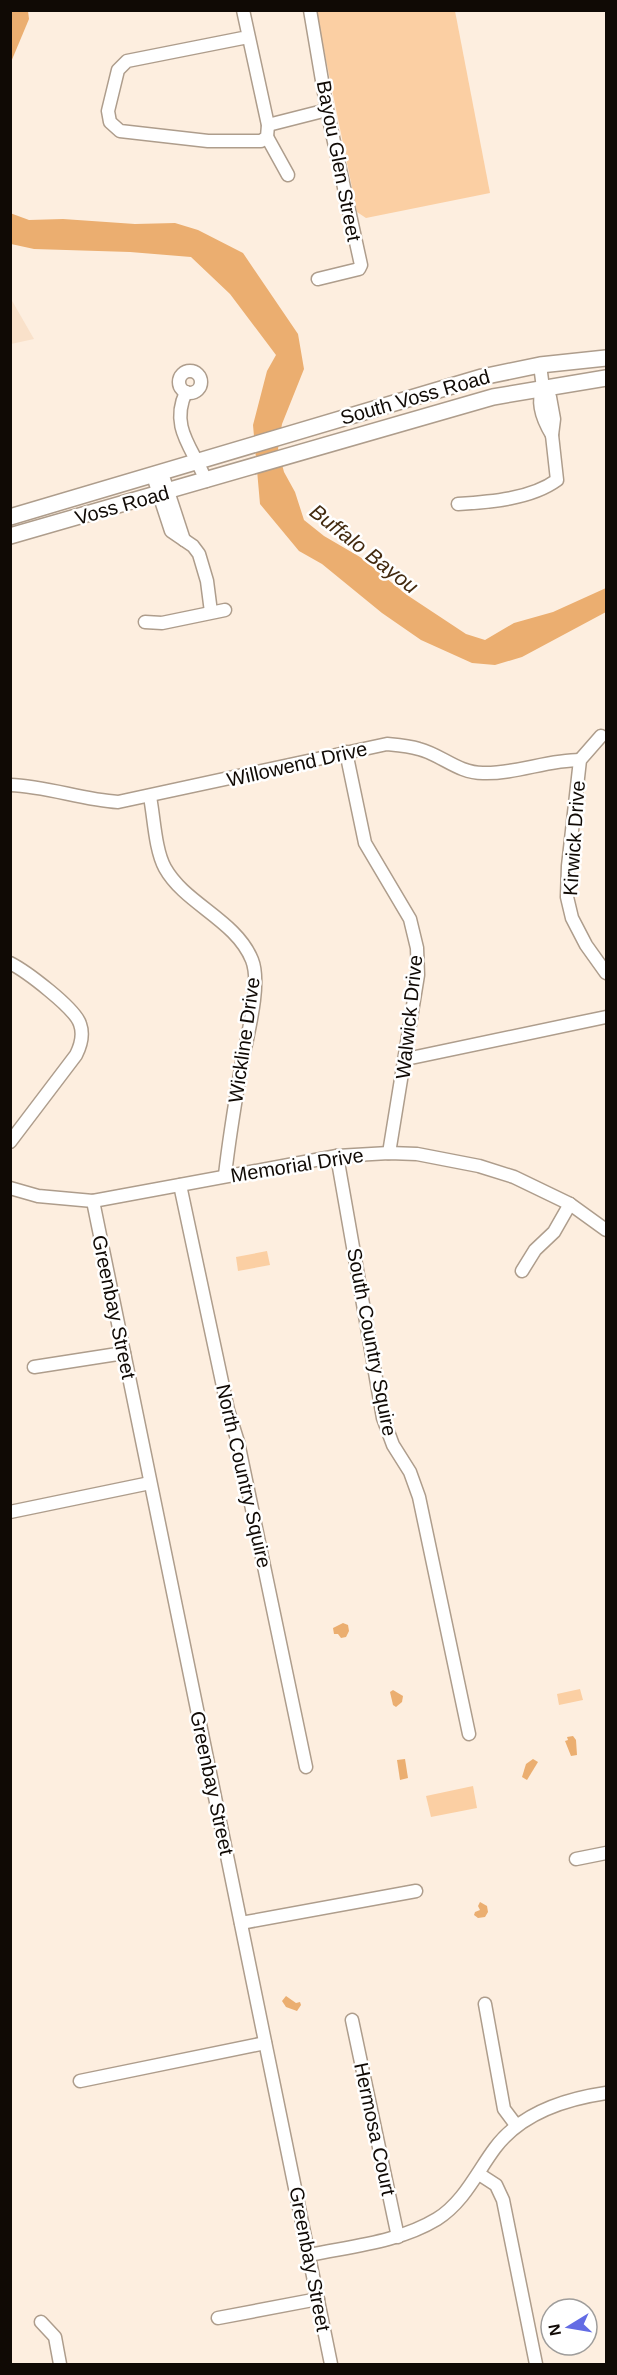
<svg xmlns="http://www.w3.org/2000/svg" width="617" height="2375" font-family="Helvetica,sans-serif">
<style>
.built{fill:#f9e1ca}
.green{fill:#fbcfa3}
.water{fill:#ebae70}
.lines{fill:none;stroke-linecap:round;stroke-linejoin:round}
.minor-casing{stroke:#ae9d8c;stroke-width:15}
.major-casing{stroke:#ae9d8c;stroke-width:18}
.minor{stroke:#fff;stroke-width:12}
.major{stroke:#fff;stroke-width:15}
.labels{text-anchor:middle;stroke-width:5;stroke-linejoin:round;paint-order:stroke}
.street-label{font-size:20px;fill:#100a05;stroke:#fff}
.water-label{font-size:21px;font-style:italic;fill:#432a0f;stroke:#fff}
</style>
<rect width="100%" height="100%" fill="#fdeedf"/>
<!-- built -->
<path class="built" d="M11,299L34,339L11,344Z"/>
<!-- green -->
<g class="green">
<path d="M316,11H455L490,193L366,218L357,212Z"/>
<path d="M267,1251L270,1265L238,1271L236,1257Z"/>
<path d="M580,1689L583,1700L559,1705L557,1694Z"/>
<path d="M473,1786L477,1808L431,1817L426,1796Z"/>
</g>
<!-- water -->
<g class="water">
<path d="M11,10L28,11L29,19L11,62Z"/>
<path d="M10,213L29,220L63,219L135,224L175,223L198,230L243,253L298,334L304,369L282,424L278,449L284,472L295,492L304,520L324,536L360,557L407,595L466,634L485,640L514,623L553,612L606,588V612L522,657L495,665L472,663L421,640L382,613L322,564L299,551L260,504L253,425L267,371L276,355L230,294L191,257L130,252L34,249L11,244Z"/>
<path d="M343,1623L348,1625L349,1631L346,1637L341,1638L338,1634H334L333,1628Z"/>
<path d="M393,1690L403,1696L402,1702L396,1707L393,1705L390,1692Z"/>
<path d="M573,1736L576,1740L577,1755L571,1756L565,1741L568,1740L567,1737Z"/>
<path d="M405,1759L408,1778L400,1780L397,1760Z"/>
<path d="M533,1759L538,1762L527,1780L522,1777L526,1764Z"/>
<path d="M480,1902L487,1906L488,1912L485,1917L478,1918L474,1915L475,1912L480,1910L478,1906Z"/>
<path d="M286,1996L296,2003L300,2002L301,2005L297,2011L286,2007L282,2001Z"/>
</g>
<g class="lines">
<!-- minor casing -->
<g class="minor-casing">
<g id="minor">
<path d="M243,10L268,125L267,137L261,141H208L120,131L110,122L108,111L118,70L127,61L248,37"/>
<path d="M310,10L327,110L361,265L359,269L318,279"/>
<path d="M268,125L327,110"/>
<path d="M267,137L288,175"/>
<circle cx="190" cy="382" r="11"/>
<path d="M543,388C536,403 544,422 552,435"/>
<path d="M186,392C169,428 194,449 206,481"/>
<path d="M162,473L184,540"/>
<path d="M153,476L171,531L193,546L199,554L207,581L211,612"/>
<path d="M458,504C490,502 531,499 557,480L552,435L554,419L550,397L543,388L540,365"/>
<path d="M145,622L162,623L225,610"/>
<path d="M601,736L580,760L568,866L567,897L572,918L586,945L606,973"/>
<path d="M346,752L365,843L410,919L417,948L418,975L389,1153"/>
<path d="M10,785C47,786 82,800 118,802L387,744C397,745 409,746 419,749C442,755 458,773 483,773C516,774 547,760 580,760"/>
<path d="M150,797C154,817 155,850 165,868C185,904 236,920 252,960C262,985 246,1040 241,1068C235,1103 229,1139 225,1175"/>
<path d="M10,963C26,971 75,1008 80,1024C84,1035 81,1045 76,1055L10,1142"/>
<path d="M406,1059L606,1017"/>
<path d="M337,1156L383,1418L393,1445L410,1472L419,1497L469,1734"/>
<path d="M180,1185L228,1410L238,1442L306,1767"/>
<path d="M10,1188L38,1196L93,1201L337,1156L389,1153L417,1154L479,1166L514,1177L570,1204L606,1230"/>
<path d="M93,1201L331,2364"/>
<path d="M522,1271L535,1250L554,1232L570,1204"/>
<path d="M34,1367L124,1353"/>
<path d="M10,1512L150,1483"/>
<path d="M576,1859L606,1853"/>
<path d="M241,1923L416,1891"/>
<path d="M485,2004L504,2109L516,2125"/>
<path d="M352,2020L398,2237"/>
<path d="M80,2081L265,2043"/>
<path d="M479,2174L496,2185L503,2200L536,2364"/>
<path d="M310,2255C353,2246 399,2242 437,2219C464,2202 477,2172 495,2148C521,2113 565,2099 606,2093"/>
<path d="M218,2318L318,2299"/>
<path d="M41,2322L55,2337L60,2364"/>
</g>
</g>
<!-- major casing -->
<g class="major-casing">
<g id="major">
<path d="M10,517L482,377L540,365L606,358"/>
<path d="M10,536L493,397L606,378"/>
</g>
</g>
<!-- minor -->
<use href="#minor" class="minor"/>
<!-- major -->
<use href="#major" class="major"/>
</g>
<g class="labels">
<!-- street labels -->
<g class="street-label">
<text transform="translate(339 161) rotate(79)" y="7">Bayou Glen Street</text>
<text transform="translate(415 397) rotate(-16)" y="7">South Voss Road</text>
<text transform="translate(122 505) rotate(-16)" y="7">Voss Road</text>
<text transform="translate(297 764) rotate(-13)" y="7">Willowend Drive</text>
<text transform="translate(574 838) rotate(-86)" y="7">Kirwick Drive</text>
<text transform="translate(409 1017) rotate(-84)" y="7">Walwick Drive</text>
<text transform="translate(244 1040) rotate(-82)" y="7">Wickline Drive</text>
<text transform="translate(297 1165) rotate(-9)" y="7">Memorial Drive</text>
<text transform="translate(114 1307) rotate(78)" y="7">Greenbay Street</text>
<text transform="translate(372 1342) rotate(79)" y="7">South Country Squire</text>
<text transform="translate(244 1476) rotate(77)" y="7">North Country Squire</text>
<text transform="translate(212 1783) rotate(78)" y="7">Greenbay Street</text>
<text transform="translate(375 2129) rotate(78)" y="7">Hermosa Court</text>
<text transform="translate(310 2259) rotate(79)" y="7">Greenbay Street</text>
</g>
<!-- water labels -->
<g class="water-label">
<text transform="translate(364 549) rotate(38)" y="7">Buffalo Bayou</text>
</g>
</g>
<!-- border -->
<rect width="617" height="2375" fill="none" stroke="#100a05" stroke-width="24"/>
<!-- north arrow -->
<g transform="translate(569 2327) rotate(259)"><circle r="28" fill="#ffffff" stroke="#9f9d9b" stroke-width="1.5"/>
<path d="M0-4.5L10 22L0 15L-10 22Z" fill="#636ce4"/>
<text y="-9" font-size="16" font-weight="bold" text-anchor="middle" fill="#100a05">N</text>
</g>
</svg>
